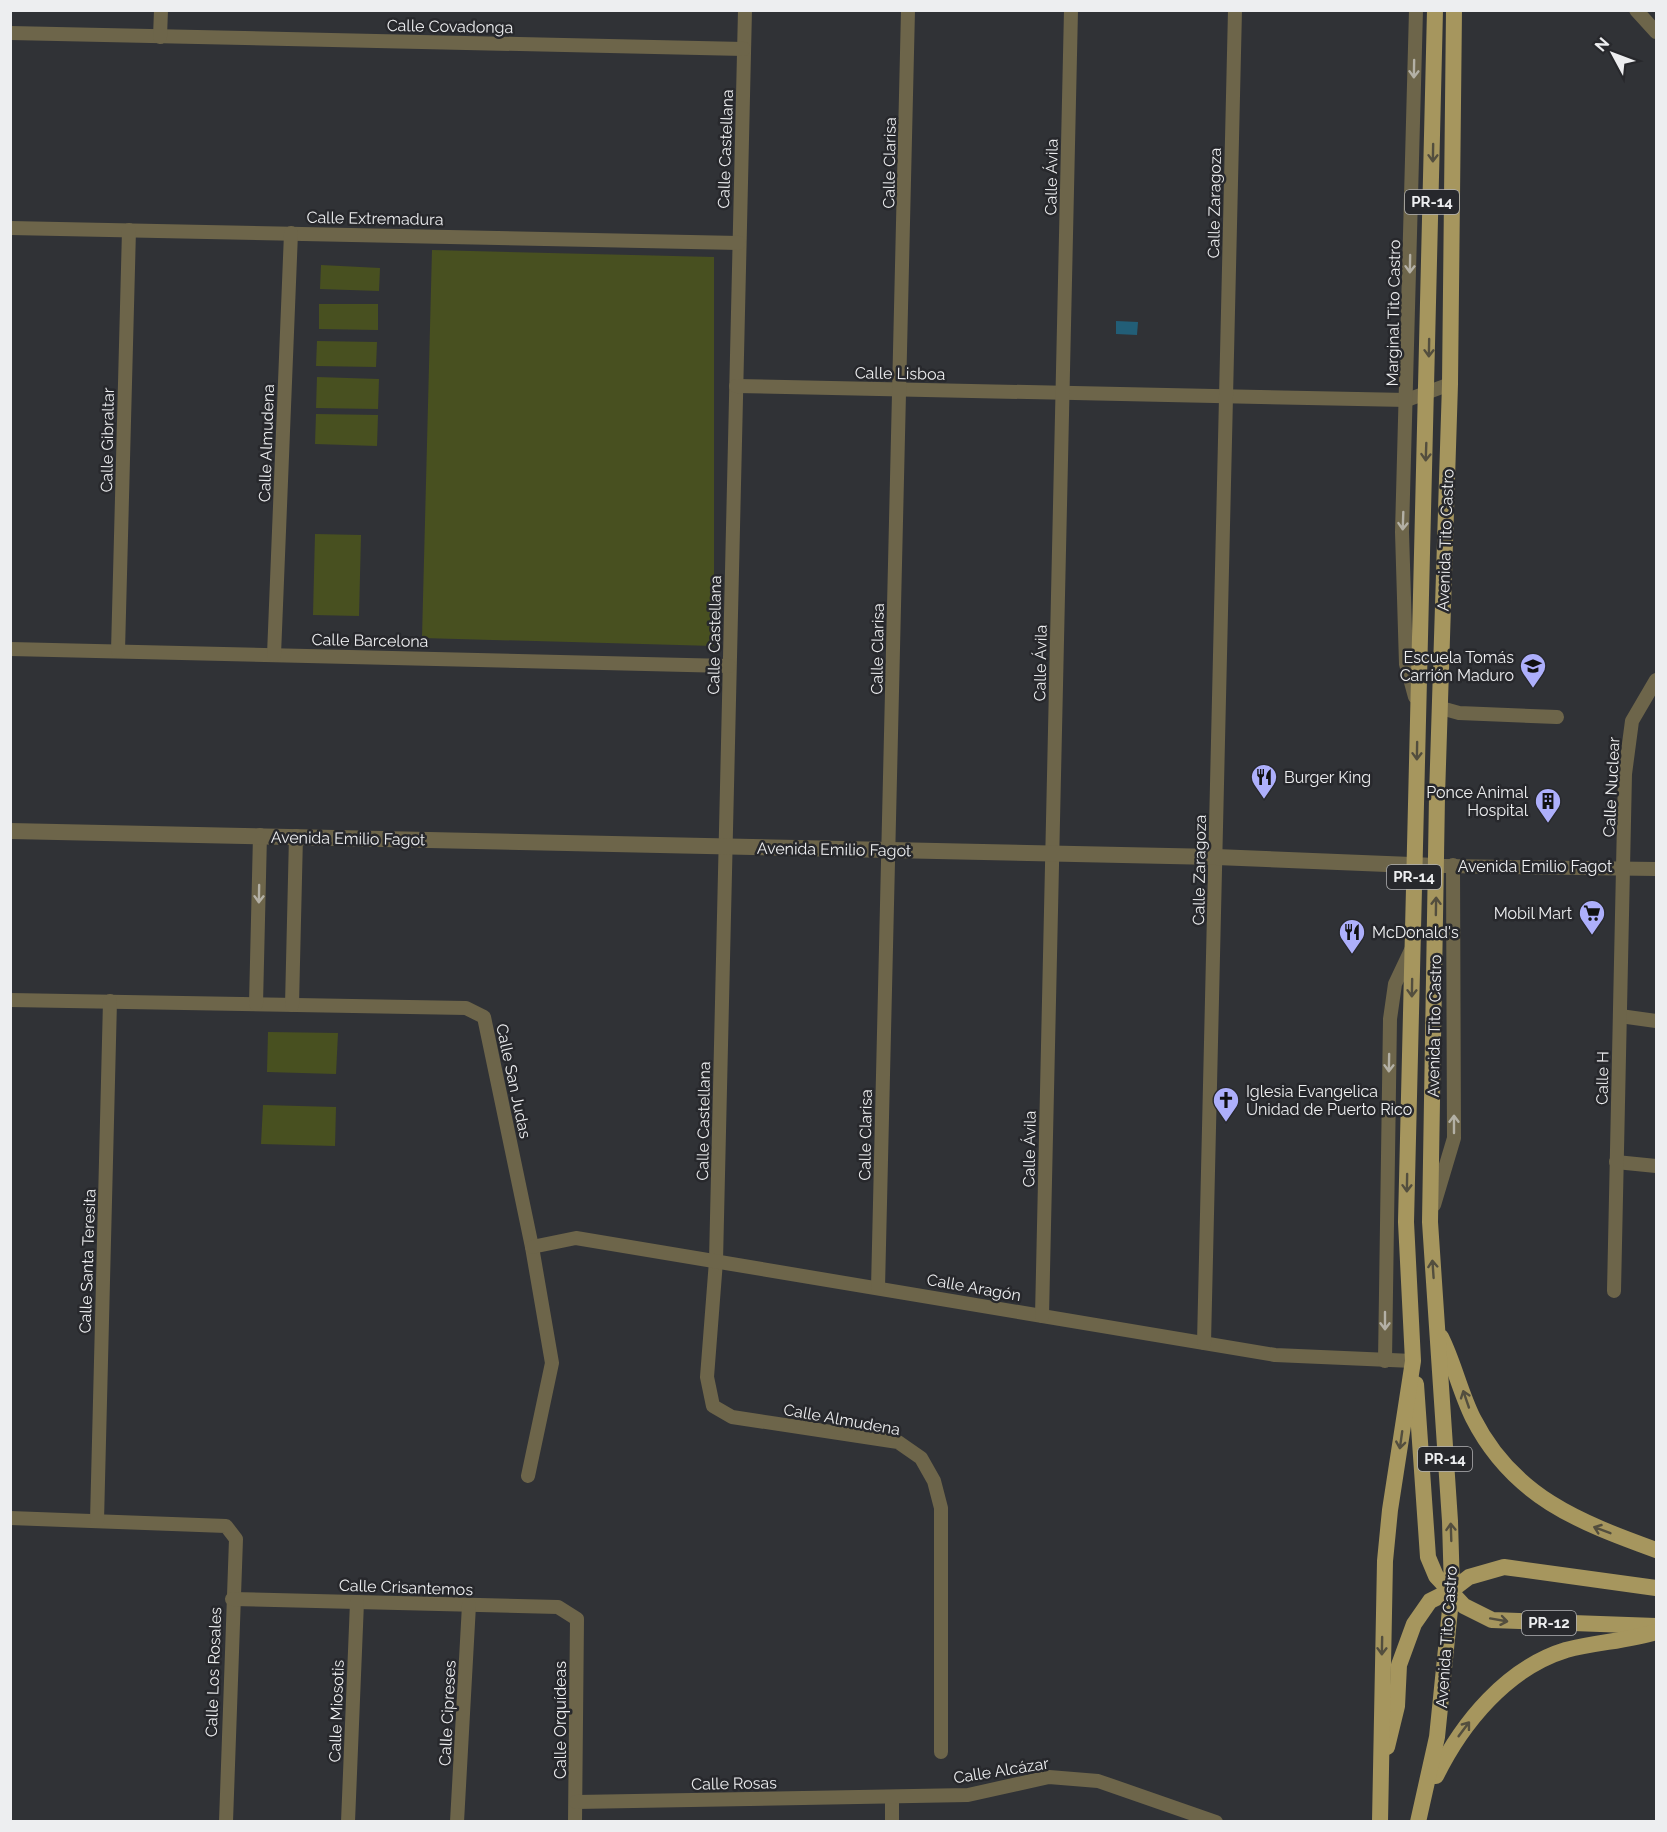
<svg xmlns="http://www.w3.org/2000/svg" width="1667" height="1832" font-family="Raleway,sans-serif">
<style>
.green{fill:#485020}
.water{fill:#225e77}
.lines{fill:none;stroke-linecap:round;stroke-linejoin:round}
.minor{stroke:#6d654a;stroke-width:14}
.tertiary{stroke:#6d654a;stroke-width:16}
.primary{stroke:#a6965e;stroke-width:16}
.oneway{stroke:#b3b0a5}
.oneway2{stroke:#534e3e}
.labels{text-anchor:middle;stroke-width:5;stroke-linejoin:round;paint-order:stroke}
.shield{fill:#27282c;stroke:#b2b3b5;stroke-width:1.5}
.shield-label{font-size:15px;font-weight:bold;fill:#edeef0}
.street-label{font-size:16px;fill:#edeef0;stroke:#27282c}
.poi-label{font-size:16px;fill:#edeef0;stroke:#27282c;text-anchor:end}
</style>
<rect width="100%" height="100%" fill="#303236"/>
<!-- green -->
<g class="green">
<path d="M432,250L714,257V646L422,638Z"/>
<path d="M321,265L380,268L379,291L320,289Z"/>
<path d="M319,304H378V330L319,329Z"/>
<path d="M317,341L377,342L376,367L316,366Z"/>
<path d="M317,377L379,379L378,409L316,408Z"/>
<path d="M316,414L378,415L377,446L315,444Z"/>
<path d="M315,534L361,535L359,616L313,615Z"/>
<path d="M268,1032L338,1033L336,1074L267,1072Z"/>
<path d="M263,1105L336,1107L335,1146L261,1144Z"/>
</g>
<!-- water -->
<path class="water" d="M1116,321L1138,322L1137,335L1116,334Z"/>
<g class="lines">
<!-- minor -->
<g class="minor">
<path d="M745,10L716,1261L707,1377L713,1406L732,1417L898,1442L921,1458L934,1481L941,1508V1752"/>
<path d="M1636,10L1656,32"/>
<path d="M10,33L744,49"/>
<path d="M160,37L161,10"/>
<path d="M10,228L739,243"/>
<path d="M736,386L1407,400L1450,384"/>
<path d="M10,649L729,666"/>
<path d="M118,651L129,230"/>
<path d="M274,655L291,233"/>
<path d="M1415,697L1406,664L1402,532L1416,10"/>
<path d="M1441,708L1459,713L1557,717"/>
<path d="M1444,866L1656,869"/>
<path d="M10,1000L466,1008L484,1017L532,1247L552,1363L528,1476"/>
<path d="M256,1004L260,835"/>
<path d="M292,1005L296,836"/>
<path d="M1620,1016L1656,1021"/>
<path d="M1616,1162L1656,1166"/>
<path d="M1434,1205L1454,1138L1453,865"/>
<path d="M532,1247L576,1238L1275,1355L1413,1361"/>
<path d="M878,1288L908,10"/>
<path d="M1614,1291L1625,774L1632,721L1656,680"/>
<path d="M1042,1316L1071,10"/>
<path d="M1204,1343L1235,10"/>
<path d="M1385,1361L1390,1019L1395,984L1412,948"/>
<path d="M10,1518L226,1526L236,1539L226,1822"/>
<path d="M97,1521L110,1001"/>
<path d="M232,1599L558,1607L577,1619L575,1822"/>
<path d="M892,1797V1822"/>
<path d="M576,1802L968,1795L1049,1777L1098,1781L1216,1822"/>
<path d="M348,1822L357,1602"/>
<path d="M457,1822L469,1605"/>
</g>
<!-- tertiary -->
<path class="tertiary" d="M10,831L1216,857L1436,866"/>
<!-- primary -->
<g class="primary">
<path d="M1441,1337C1454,1363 1460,1392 1473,1418C1513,1497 1579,1522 1656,1550"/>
<path d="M1416,1384L1428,1557L1436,1576L1464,1606L1492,1620L1656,1626"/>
<path d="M1387,1747L1397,1706L1399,1665L1414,1624L1430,1601L1452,1590L1469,1577L1504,1567L1656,1588"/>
<path d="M1436,1776C1462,1723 1507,1668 1566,1650C1596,1642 1627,1641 1656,1632"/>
<path d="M1380,1822L1385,1561L1390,1510L1413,1361L1406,1222L1435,10"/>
<path d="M1418,1822L1437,1737L1452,1590L1450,1521L1430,1222L1437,796L1450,384L1454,10"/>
</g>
</g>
<!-- one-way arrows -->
<defs><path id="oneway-shaft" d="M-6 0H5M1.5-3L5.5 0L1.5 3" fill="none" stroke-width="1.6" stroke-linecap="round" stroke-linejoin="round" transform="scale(1.5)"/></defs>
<g class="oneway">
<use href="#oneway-shaft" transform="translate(1414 69) rotate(91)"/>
<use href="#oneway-shaft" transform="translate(1410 264) rotate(91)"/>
<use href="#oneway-shaft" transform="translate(1403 521) rotate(92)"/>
<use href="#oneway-shaft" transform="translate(259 894) rotate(91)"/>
<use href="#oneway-shaft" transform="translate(1389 1063) rotate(91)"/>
<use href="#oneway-shaft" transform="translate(1454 1124) rotate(-90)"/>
<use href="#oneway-shaft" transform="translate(1385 1321) rotate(90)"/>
</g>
<g class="oneway2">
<use href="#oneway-shaft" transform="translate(1433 153) rotate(91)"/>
<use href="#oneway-shaft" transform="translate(1429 348) rotate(91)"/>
<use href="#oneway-shaft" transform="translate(1426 452) rotate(92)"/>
<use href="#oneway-shaft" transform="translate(1417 751) rotate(91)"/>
<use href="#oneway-shaft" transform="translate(1436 906) rotate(-89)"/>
<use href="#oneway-shaft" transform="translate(1412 988) rotate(91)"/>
<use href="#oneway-shaft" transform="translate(1407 1183) rotate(91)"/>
<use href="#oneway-shaft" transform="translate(1433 1269) rotate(-94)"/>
<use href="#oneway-shaft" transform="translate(1466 1399) rotate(-109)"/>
<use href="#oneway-shaft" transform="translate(1401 1440) rotate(98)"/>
<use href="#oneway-shaft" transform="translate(1602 1530) rotate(-159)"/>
<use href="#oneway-shaft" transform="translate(1451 1532) rotate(-92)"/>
<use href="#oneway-shaft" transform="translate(1499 1620) rotate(10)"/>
<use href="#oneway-shaft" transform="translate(1382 1646) rotate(91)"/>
<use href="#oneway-shaft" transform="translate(1464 1729) rotate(-53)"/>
</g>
<!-- icons -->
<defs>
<g id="school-pin" transform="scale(1.35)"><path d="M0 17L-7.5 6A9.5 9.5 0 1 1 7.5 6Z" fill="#adaffb" stroke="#27282c"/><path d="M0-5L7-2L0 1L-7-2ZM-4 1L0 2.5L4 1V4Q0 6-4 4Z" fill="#111"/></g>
<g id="restaurant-pin" transform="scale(1.35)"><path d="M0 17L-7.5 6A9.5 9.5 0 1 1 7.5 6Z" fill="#adaffb" stroke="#27282c"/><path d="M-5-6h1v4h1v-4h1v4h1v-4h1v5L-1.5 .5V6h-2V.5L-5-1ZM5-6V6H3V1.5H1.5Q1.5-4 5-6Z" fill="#111"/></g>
<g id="building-pin" transform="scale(1.35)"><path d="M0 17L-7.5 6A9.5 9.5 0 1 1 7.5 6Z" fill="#adaffb" stroke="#27282c"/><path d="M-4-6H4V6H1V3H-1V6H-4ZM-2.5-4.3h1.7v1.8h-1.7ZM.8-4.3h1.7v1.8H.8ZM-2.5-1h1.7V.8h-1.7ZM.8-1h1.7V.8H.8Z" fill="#111"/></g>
<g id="supermarket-pin" transform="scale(1.35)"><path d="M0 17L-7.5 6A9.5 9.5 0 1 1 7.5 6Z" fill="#adaffb" stroke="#27282c"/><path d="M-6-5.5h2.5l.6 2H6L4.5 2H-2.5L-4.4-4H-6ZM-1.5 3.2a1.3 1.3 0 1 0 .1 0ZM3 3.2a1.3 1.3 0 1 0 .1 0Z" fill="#111"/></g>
<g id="church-pin" transform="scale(1.35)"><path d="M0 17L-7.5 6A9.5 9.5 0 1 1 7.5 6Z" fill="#adaffb" stroke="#27282c"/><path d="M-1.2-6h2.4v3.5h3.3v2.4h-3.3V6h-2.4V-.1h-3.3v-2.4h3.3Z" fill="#111"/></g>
</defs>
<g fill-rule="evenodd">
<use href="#school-pin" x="1533" y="666"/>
<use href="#restaurant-pin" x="1264" y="777"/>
<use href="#building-pin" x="1548" y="801"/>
<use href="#supermarket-pin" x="1592" y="913"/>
<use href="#restaurant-pin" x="1352" y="932"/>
<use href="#church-pin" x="1226" y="1100"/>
</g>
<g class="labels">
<!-- shield labels -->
<g class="shield">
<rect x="1405" y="190" width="54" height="24" rx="4.5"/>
<rect x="1387" y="865" width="54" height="24" rx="4.5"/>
<rect x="1418" y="1447" width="54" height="24" rx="4.5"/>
<rect x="1522" y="1611" width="54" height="24" rx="4.5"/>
</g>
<g class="shield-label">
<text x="1432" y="207">PR-14</text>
<text x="1414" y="882">PR-14</text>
<text x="1445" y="1464">PR-14</text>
<text x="1549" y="1628">PR-12</text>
</g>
<!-- street labels -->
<g class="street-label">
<text transform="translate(450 26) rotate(1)" y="6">Calle Covadonga</text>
<text transform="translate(725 149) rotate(-88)" y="6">Calle Castellana</text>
<text transform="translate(889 163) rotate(-89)" y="6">Calle Clarisa</text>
<text transform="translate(1051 177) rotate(-89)" y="6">Calle Ávila</text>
<text transform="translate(1214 203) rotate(-89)" y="6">Calle Zaragoza</text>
<text transform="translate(375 218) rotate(1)" y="6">Calle Extremadura</text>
<text transform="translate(1393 313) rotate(-89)" y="6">Marginal Tito Castro</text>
<text transform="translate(900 373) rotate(1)" y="6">Calle Lisboa</text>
<text transform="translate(107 440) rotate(-89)" y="6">Calle Gibraltar</text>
<text transform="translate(266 443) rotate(-88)" y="6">Calle Almudena</text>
<text transform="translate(1445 540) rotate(-88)" y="6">Avenida Tito Castro</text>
<text transform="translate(714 635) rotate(-89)" y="6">Calle Castellana</text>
<text transform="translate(370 640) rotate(1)" y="6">Calle Barcelona</text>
<text transform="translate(877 649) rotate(-89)" y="6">Calle Clarisa</text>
<text transform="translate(1040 663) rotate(-89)" y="6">Calle Ávila</text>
<text transform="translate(1611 787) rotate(-87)" y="6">Calle Nuclear</text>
<text transform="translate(348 838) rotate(1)" y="6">Avenida Emilio Fagot</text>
<text transform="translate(834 849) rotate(1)" y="6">Avenida Emilio Fagot</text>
<text x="1535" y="872">Avenida Emilio Fagot</text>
<text transform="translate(1199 870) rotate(-89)" y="6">Calle Zaragoza</text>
<text transform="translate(1434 1026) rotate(-89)" y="6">Avenida Tito Castro</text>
<text transform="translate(1602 1078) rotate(-89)" y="6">Calle H</text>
<text transform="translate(514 1081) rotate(78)" y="6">Calle San Judas</text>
<text transform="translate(703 1121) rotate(-89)" y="6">Calle Castellana</text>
<text transform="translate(865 1135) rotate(-89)" y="6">Calle Clarisa</text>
<text transform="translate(1029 1149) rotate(-89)" y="6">Calle Ávila</text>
<text transform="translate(87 1261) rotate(-88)" y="6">Calle Santa Teresita</text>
<text transform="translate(974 1287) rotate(10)" y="6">Calle Aragón</text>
<text transform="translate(842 1419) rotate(10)" y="6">Calle Almudena</text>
<text transform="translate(406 1587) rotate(2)" y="6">Calle Crisantemos</text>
<text transform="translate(1446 1637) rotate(-86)" y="6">Avenida Tito Castro</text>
<text transform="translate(213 1672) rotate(-88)" y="6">Calle Los Rosales</text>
<text transform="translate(336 1711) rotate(-88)" y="6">Calle Miosotis</text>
<text transform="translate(447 1713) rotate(-87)" y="6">Calle Cipreses</text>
<text transform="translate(560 1720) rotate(-90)" y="6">Calle Orquídeas</text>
<text transform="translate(1001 1770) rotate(-9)" y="6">Calle Alcázar</text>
<text transform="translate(734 1783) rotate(-1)" y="6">Calle Rosas</text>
</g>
<!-- poi labels -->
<g class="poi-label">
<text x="1514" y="663">Escuela Tomás<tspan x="1514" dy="18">Carrión Maduro</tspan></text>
<text x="1284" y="783" text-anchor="start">Burger King</text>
<text x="1528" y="798">Ponce Animal<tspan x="1528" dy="18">Hospital</tspan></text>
<text x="1572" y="919">Mobil Mart</text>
<text x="1372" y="938" text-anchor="start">McDonald's</text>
<text x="1246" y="1097" text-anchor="start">Iglesia Evangelica<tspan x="1246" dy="18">Unidad de Puerto Rico</tspan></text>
</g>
</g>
<!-- border -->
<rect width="1667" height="1832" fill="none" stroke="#edeef0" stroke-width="24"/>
<!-- north arrow -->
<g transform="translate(1613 54) rotate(311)" stroke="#27282c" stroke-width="4.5" paint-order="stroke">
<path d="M0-4.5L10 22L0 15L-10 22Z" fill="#edeef0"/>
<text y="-9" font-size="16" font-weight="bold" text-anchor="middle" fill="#edeef0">N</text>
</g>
</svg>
